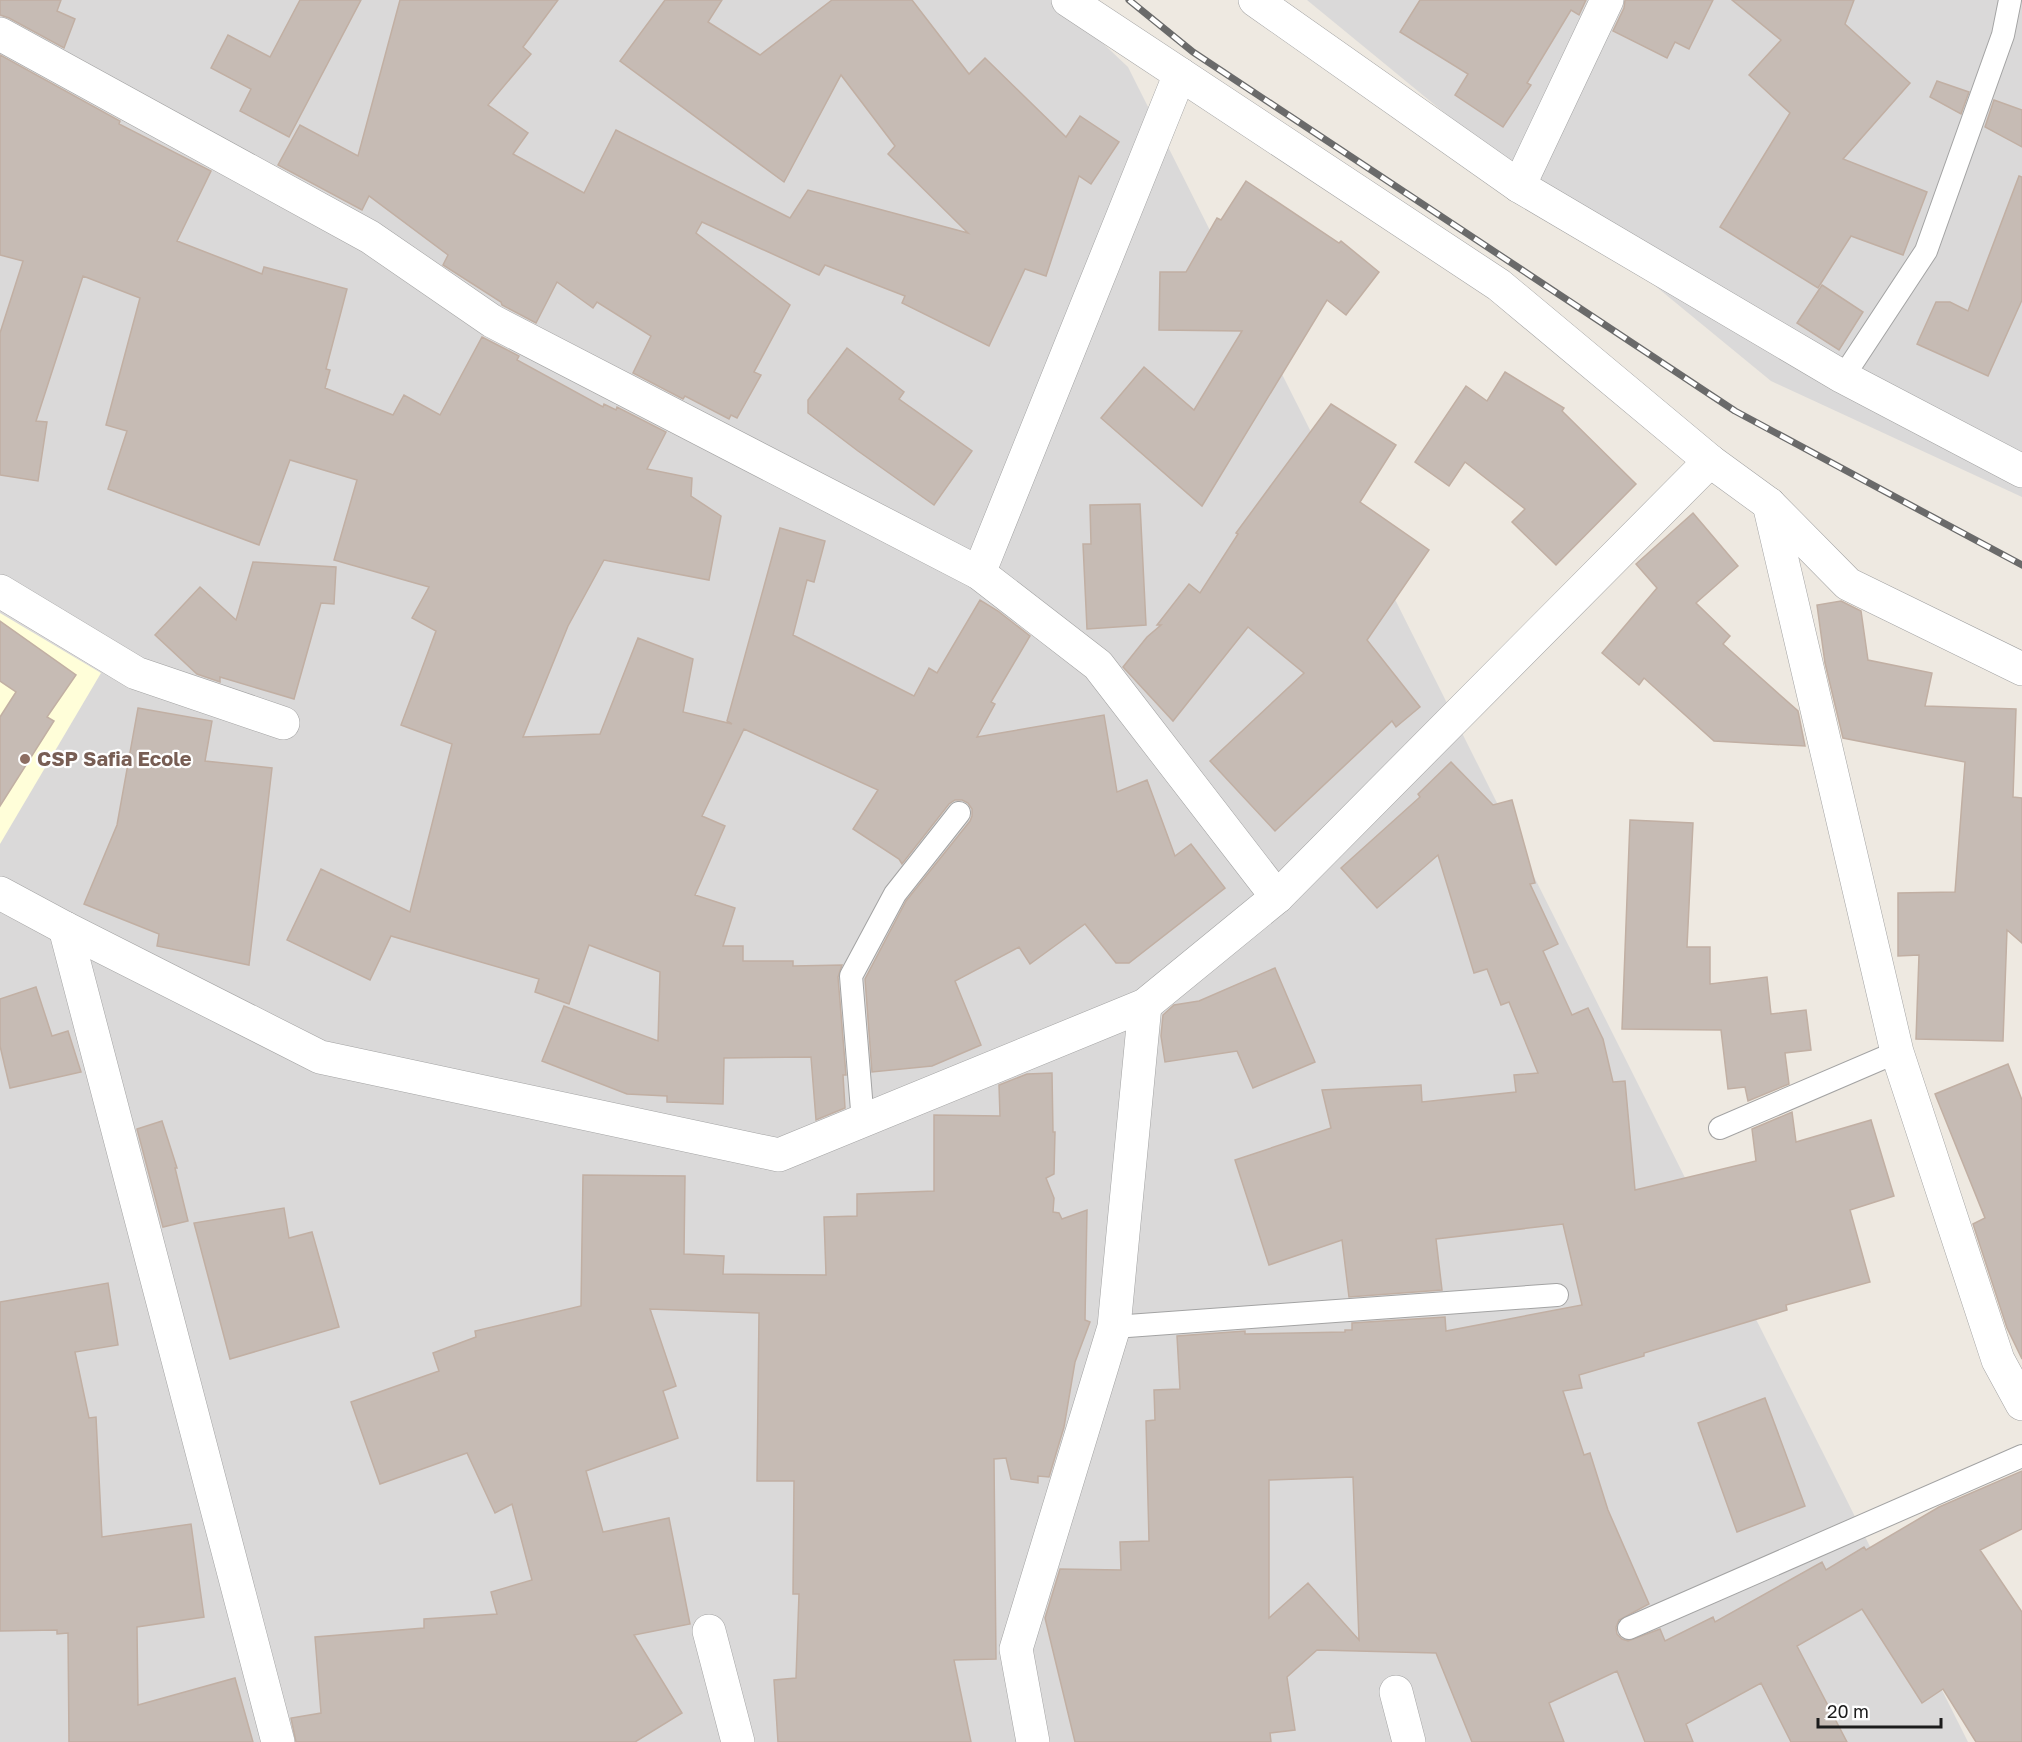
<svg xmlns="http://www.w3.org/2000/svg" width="2022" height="1742" font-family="'Golos Text',sans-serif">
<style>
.residential{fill:#dad9d9}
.education{fill:#fffed9}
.building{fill:#c6bbb4;stroke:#c1afa3;stroke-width:1.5;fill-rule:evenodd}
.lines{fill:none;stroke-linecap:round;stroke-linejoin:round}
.lane-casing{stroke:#a3a3a3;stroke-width:24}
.street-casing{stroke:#a3a3a3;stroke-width:34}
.lane{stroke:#fff;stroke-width:22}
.street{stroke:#fff;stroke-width:33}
.rail-casing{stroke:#6a6a6a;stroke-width:7}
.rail{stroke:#fff;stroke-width:4.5;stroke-dasharray:14;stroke-linecap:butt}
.education-dot{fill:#8d6e63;stroke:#fff;stroke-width:2}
.labels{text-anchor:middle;stroke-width:4.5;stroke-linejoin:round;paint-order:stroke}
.education-label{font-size:20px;font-weight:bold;fill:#785e54;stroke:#fff;text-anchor:start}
</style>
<rect width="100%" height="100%" fill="#eee9e1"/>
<!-- residential -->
<g class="residential">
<path d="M0,0H1057L1128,67L1968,1742H0Z"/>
<path d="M1307,0H2022V497L1771,381Z"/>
</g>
<!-- education -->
<path class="education" d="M0,613L101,673L0,844Z"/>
<!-- building -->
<g class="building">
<path d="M0,0H61L57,11L75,19L64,48L9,18L0,15Z"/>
<path d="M300,0H361L289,137L240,111L251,89L211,68L228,35L270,57Z"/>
<path d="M400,0H558L523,47L531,54L488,105L528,133L513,154L584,193L616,130L790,218L808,190L968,233L888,154L895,146L841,75L784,182L620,61L665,0H722L708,22L760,55L832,0H912L969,74L985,58L1066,137L1080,116L1119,142L1091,184L1079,176L1046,276L1025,269L989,346L902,303L905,296L825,265L819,275L702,222L696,233L790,305L754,372L761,375L737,418L731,415L729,419L685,396L683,399L633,373L651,336L597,302L593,308L557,282L536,323L502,305L501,302L443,265L448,255L369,196L362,210L278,165L300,125L358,156Z"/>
<path d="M1420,0H1586L1579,15L1571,10L1527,83L1531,85L1503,127L1455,95L1468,74L1400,32Z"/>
<path d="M1625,0H1713L1689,49L1675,42L1667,58L1613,31L1624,8Z"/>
<path d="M1732,0H1854L1845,24L1910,83L1843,159L1927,192L1903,255L1851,236L1818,288L1720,227L1790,113L1749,75L1781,40Z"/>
<path d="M0,55L120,121L119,124L211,171L177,241L262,274L264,267L347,289L326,369L330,370L325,388L393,415L404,395L440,415L482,337L519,356L517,360L603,407L604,404L616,410L617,407L666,432L647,469L692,478L691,496L721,516L709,580L604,560L568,626L523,737L600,734L638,638L693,659L683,712L732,724L727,721L780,528L825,541L814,582L807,580L793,635L914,696L929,668L937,673L980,600L998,611L1030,636L991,702L995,704L977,737L1104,715L1117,792L1147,780L1175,856L1191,844L1225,888L1129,963H1116L1085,924L1030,964L1019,947L955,981L981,1045L932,1066L872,1072L865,979L906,901L970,821L972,816V809L968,803L962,800H955L949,804L902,864L899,859L853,829L878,790L744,729L702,816L725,826L695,895L735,908L723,946H743V961H793V966L842,965L838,977L846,1075H843L845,1108L816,1120L811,1057L724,1058L723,1104L667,1102V1096L627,1094L542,1061L564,1006L658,1041L660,972L589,945L569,1004L535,992L539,979L391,936L370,980L287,940L321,869L410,912L452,744L401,725L436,631L412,618L429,587L334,560L357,480L290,460L259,545L108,489L127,431L106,425L140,298L83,276L36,421L47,422L38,481L0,475V333L23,261L0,255Z"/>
<path d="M1937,81L1969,92L1961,114L1930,97Z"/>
<path d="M1994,100L2022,110V147L1985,127Z"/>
<path d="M2019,176L2022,177V300L1988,376L1917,344L1936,302H1950L1968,311Z"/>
<path d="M1246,181L1339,243L1341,241L1379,272L1346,315L1327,300L1202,506L1101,418L1144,367L1194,410L1242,331L1159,330L1160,272H1186L1217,218L1221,220Z"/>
<path d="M1822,285L1863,312L1839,350L1797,323Z"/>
<path d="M847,348L904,392L899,399L972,451L934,505L858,451L808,413V400Z"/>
<path d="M1505,372L1564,408L1562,411L1636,484L1556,565L1512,522L1525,509L1465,462L1449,486L1415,462L1466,386L1487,401Z"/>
<path d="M1331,404L1396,445L1360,502L1429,550L1367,640L1420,707L1396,727L1392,721L1275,831L1210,761L1304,673L1248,627L1173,721L1123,667L1147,637L1161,625H1157L1189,584L1200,593L1238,534L1236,533Z"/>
<path d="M1140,504L1146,625L1087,629L1083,544H1091L1090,505Z"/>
<path d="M1693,513L1738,566L1696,603L1730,636L1723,644L1798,711L1805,746L1714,741L1644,678L1639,685L1602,653L1657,588L1636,564Z"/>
<path d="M253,562L336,567L334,604L321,603L294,699L220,677V682L197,674L155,635L200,587L236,620Z"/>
<path d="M1841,601L1861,611L1868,660L1932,673L1925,706L2016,709L2013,797L2022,798V943L2007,930L2003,1041L1916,1039L1919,955L1898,956V893L1955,892L1965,762L1843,738L1825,663L1817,605Z"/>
<path d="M0,621L76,675L47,717L54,721L0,806V717L16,692L0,681Z"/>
<path d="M138,708L212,721L205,761L272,768L249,965L157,946L159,934L84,904L117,825Z"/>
<path d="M1451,762L1493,805L1512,800L1535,883L1530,884L1558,944L1543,951L1572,1015L1588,1008L1603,1039L1613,1082L1625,1081L1635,1190L1756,1161L1752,1129L1792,1112L1796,1142L1871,1120L1894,1196L1850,1210L1870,1282L1786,1305L1787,1310L1644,1353V1356L1579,1375L1582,1388L1563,1391L1584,1455L1590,1453L1608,1510L1649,1604L1619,1620L1616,1627L1617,1634L1622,1639L1628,1641L1660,1629L1665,1641L1713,1617L1715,1622L1822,1562L1826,1570L1864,1547L1866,1550L1939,1507L2022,1471V1529L1980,1550L2022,1612V1742H1976L1943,1689L1922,1703L1862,1609L1797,1646L1847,1742H1791L1761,1683L1686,1724L1693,1742H1645L1617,1671L1549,1703L1564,1742H1472L1436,1653L1317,1650L1287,1677L1295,1730L1270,1733L1271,1742H1075L1045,1618L1060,1569L1121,1570L1120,1542L1149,1541L1146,1421L1155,1420L1154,1390L1180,1389L1177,1336L1245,1331V1334L1345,1332V1330H1352V1323L1445,1317L1446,1331L1582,1305L1563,1224L1436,1239L1442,1290L1349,1297L1342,1240L1269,1265L1235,1160L1331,1128L1322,1090L1421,1085L1422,1102L1516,1092L1514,1075L1538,1073L1509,1002L1501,1005L1487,969L1474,973L1438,855L1377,908L1341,868L1420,797L1418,794ZM1353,1477L1359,1640L1308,1583L1269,1618V1480Z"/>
<path d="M1630,820L1693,823L1687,947H1710V984L1767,977L1771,1014L1806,1010L1811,1050L1785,1053L1789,1084L1748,1101L1745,1087L1728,1089L1721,1030L1622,1029Z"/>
<path d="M1275,968L1315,1062L1253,1088L1237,1051L1165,1062L1161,1036L1163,1015L1174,1005L1199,1001Z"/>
<path d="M36,987L52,1036L68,1031L81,1072L10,1088L0,1046V999Z"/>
<path d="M2008,1064L2022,1100V1359L2007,1328L1973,1224L1985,1218L1935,1094Z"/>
<path d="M1052,1073L1053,1132H1055L1054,1174L1046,1178L1054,1198L1053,1212L1059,1213L1062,1219L1087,1210L1085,1320L1090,1322L1075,1362L1064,1427L1049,1477L1038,1476V1483L1011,1479L1006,1458L994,1459L996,1659L954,1660L971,1742H778L774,1680L796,1678L799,1594H793L794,1481H757L759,1313L650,1309L676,1386L663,1391L678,1438L586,1471L603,1532L669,1518L690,1624L634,1635L682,1713L635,1742H296L291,1718L321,1713L315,1637L424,1628V1619L497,1614L491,1592L532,1580L512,1504L495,1513L467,1453L380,1484L351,1402L439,1371L433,1353L476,1337L475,1331L581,1306L583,1175L685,1176L684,1254L724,1256L723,1274L826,1275L824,1217L857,1216V1194L934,1191V1115L1000,1116L999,1085L1027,1074Z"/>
<path d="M162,1121L177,1168H175L188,1221L163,1227L137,1129Z"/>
<path d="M284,1208L289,1238L312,1232L339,1327L230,1359L194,1223Z"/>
<path d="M108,1283L118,1345L75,1352L89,1418L96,1417L102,1537L191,1524L204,1617L137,1627L138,1705L235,1678L253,1742H69L68,1633L57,1634V1630L0,1631V1302Z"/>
<path d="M1765,1398L1805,1506L1737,1532L1698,1423Z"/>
</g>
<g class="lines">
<!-- lane casing -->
<g class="lane-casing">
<g id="lane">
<path d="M1843,377L1926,251L2003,35L2010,0"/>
<path d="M863,1122L851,976L895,894L959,813"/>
<path d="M1720,1128L1897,1052"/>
<path d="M1114,1327L1557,1295"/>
<path d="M1629,1628L2022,1456"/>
</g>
</g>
<!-- street casing -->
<g class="street-casing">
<g id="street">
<path d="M1068,0L1499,285L1710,461L1769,504L1848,584L2022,669"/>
<path d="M1255,0L1519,186L1843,377L2022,471"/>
<path d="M0,34L370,237L492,321L979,573L1098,665L1277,897"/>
<path d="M1519,186L1607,0"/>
<path d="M1769,504L1897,1052L1998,1360L2022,1404"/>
<path d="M979,573L1180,74"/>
<path d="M0,591L136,673L283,723"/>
<path d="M0,893L65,928L320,1057L779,1155L1145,1005L1277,897L1710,461"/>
<path d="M65,928L278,1742"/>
<path d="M709,1631L738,1742"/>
<path d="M1396,1692L1409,1742"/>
<path d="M1033,1742L1016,1649L1114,1327L1145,1005"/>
</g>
</g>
<!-- lane -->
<use href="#lane" class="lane"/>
<!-- street -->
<use href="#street" class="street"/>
<!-- rail casing -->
<g class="rail-casing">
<path id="rail" d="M1129,0L1193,52L1735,411L2022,565"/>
</g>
<!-- rail -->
<use href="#rail" class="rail"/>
</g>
<!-- markers -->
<circle class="education-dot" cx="25" cy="759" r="6"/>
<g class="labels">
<!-- education labels -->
<g class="education-label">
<text x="37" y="766">CSP Safia Ecole</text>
</g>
</g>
<!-- scale -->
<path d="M1818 1718v9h123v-9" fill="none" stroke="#1c1c1c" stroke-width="3"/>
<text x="1827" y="1718" font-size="18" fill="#1c1c1c" stroke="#ffffff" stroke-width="4.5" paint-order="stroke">20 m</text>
</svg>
